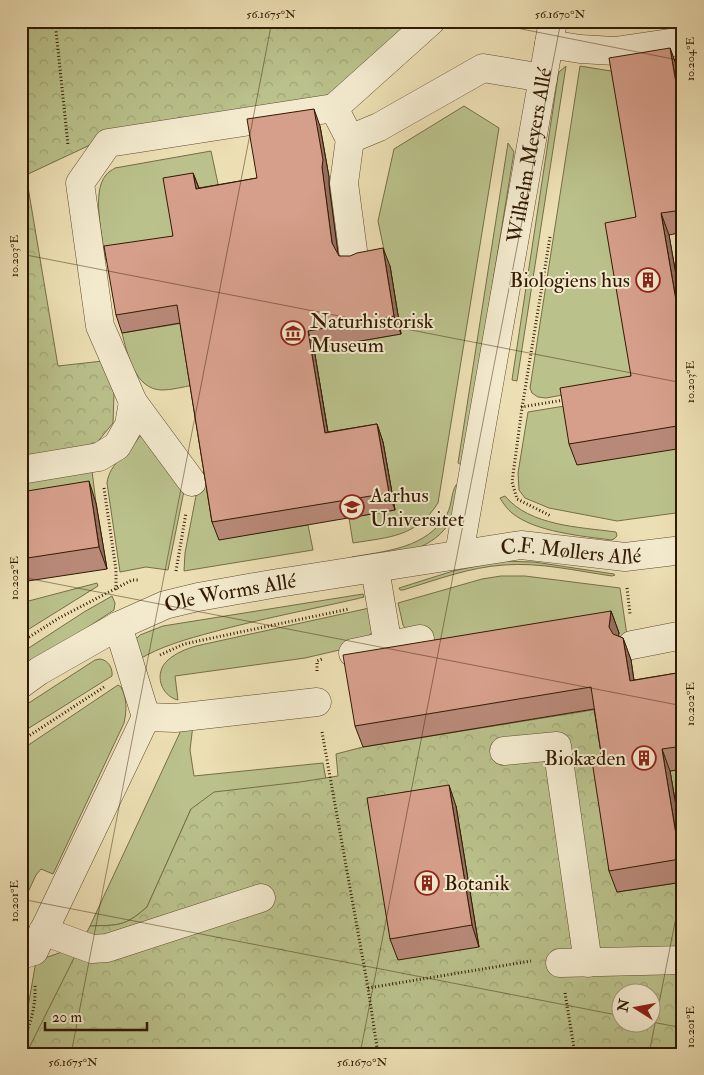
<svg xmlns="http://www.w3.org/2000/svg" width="704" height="1075" font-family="'IM FELL Double Pica',serif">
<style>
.green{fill:#bac18b;stroke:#766e46}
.park{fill:url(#park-crowns);stroke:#766e46;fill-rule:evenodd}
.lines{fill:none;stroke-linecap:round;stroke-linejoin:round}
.minor-casing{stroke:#604b2d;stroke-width:29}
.path{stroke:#321a00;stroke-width:3;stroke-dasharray:1 2.5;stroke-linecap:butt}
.minor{stroke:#f3eace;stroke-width:28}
.wall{fill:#b88978;stroke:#321a00}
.shaded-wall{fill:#966f61;stroke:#321a00}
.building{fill:#d69f8b;stroke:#321a00}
.ticks{fill:none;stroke:#321a00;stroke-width:1;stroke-opacity:0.45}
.labels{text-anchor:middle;stroke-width:4;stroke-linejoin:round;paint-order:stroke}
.street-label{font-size:21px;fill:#321a00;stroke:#f3eace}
.poi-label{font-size:21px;fill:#321a00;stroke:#f3eace;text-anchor:start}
.neatline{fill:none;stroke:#321a00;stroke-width:2}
.ticks-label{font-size:12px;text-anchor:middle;fill:#321a00}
</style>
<defs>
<pattern id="park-crowns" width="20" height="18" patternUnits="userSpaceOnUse" patternTransform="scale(1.25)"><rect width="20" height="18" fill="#bac18b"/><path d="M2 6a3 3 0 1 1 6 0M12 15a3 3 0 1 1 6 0" fill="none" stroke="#a0a576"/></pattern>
</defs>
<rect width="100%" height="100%" fill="#ecdfb3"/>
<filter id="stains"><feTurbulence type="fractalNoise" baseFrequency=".004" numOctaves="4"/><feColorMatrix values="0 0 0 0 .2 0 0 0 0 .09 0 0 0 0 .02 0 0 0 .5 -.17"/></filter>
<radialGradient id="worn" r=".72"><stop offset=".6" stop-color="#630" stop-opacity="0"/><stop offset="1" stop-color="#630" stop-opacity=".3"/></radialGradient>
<!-- green -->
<g class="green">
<path d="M683,60V99L644,239L636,379L618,385L546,398L538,397L532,393L530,388L580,66L617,72Z"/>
<path d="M566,66L517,381L512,380L558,76L559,72Z"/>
<path d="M464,106L499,128L438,503C416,537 390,537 353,543L349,518L395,510L383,442L331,451L314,349L401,334L390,266L387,264L378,221L394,149Z"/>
<path d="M508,143L514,152L463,466L458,463Z"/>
<path d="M211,151L220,193L179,254L110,264L105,259C103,237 91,192 106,175C108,172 112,170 115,168Z"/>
<path d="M183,323L193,385C183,387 172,390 162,390C135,390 127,353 122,333Z"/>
<path d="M589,402L683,448V512L617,521L549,508L525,498L519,490L518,473L528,412Z"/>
<path d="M140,436L147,437L184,491L168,570L146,567L120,572L107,483C110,462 128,454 140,436Z"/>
<path d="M92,471L96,503L21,514V482Z"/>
<path d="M208,471L219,539L308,525L313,550L184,571L185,553L199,480L200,473Z"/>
<path d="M456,485L460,486C458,495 458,507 453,516C434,556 388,555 349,559L352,557C387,551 427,548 447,514C452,505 451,493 456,485Z"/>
<path d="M505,496C530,526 579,527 616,532L617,536L614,539L611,540C582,536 535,532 512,513C507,509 503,503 500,498Z"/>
<path d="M501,561L534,562L614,574L615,575L612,576C577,571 539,562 504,565C470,567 436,580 403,590H400L399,588L453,571Z"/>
<path d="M501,576H525L620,588L629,649L622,650L618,633L431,664L403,625L398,603L482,579Z"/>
<path d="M97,583L98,586L21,634V603Z"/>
<path d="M363,594L364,597L356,599C308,610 260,619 213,632C187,639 161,646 138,660L134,641L140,635L163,626Z"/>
<path d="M112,596L115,603L114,610L21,671V653L84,612Z"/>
<path d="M374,607L372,632L361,645L305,658L175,676L178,700C161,696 153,673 168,660C176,653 186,649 196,646Z"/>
<path d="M100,659C108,660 113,668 112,676L21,733V708L95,660Z"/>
<path d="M118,685L121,687C127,699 127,709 124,723L53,874L41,869L36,875L21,907V750Z"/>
<path d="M193,725L190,750L194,776L323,763L337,840L614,992L66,1054H21V1030H24L36,961L62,952L134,961L191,809L147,907C124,927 119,925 90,926L183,726Z"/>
</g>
<!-- park -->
<g class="park">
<path d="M21,21H419L324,101L105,138L26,175L58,366L103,361L114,393L113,423L95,445L21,459Z"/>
<path d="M599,709L617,892L683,882V1054H26L90,926C119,925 124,927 147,907L191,809L214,792L300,782L338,776L336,754L363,747ZM622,992H652V1022H622Z"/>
<path d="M683,769V847L670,771Z"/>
</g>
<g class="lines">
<!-- minor casing -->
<g class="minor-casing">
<g id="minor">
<path d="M431,21L334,108L350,139L379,127L483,68L543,78"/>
<path d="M549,44L580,49L615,51L683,41"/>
<path d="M350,139L344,183L354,258"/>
<path d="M21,470L99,457L117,446L129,425L133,402"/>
<path d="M192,482L133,402L100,326L80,183L108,143L334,108"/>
<path id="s1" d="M459,554L553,21"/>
<path d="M375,569L388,646"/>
<path d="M632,645L683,635"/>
<path d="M353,653L420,639"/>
<path id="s2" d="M21,684L39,671L118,626L165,605L198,597L272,584L521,545L625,557L683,550"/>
<path d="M146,717L175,718L317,702"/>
<path d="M504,751L557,746L588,963"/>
<path d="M43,931L92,949L107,948L261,898"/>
<path d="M21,955L34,951L146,717L118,626"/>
<path d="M560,963L683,960"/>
</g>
</g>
<!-- path -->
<g class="path">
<path d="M55,21L68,145"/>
<path d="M550,237L522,408L512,482L517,499L551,516"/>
<path d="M521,407L564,400"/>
<path d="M104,488L116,570V591"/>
<path d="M176,571L186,513"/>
<path d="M627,588L630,614"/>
<path d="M26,639L59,618L132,580H139"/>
<path d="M160,655L184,644L349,609"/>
<path d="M317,671V661L322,659"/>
<path d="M322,732L368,988L378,1054"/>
<path d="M21,741L104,687"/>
<path d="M368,988L531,961"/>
<path d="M565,993L575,1054"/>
<path d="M21,1044C31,1024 36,1006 35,984"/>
</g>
<!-- minor -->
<use href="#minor" class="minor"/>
</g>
<!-- wall -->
<g class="wall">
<path d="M670,48L678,70L683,99V232L669,235L683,315V448L577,465L569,444L631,376L636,217Z"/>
<path d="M320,126L329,177V185L338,254L339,256L390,266L401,334L314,349L328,432L377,424L383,442L395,510L219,540L212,522L180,323L122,333L116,315L173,236L193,173L199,188L257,178Z"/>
<path d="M21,492L96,503L107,569L21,582Z"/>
<path d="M611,611L619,633L618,636L623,638L631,660L634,680L683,672V769L670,771L683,847V882L617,892L609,871L602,759L594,709L363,747L355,726Z"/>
<path d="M456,806L479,947L398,960L390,939Z"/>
</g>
<!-- shaded-wall -->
<g class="shaded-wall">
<path d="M670,48L678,70L683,99V124Z"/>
<path d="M314,109L320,126L329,177V185L339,261L332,243Z"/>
<path d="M193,173L200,191L196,189Z"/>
<path d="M661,213L669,235L683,315V341Z"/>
<path d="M383,248L390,266L401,334L394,316Z"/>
<path d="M308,331L314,349L331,451L325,433Z"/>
<path d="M377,424L383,442L395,510L389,493Z"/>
<path d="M89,481L96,503L107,569L99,547Z"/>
<path d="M611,611L619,633L617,648L609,627Z"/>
<path d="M623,638L631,660L637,702L630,681Z"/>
<path d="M662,749L670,771L683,847V866L680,859Z"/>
<path d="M449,785L456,806L479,947L472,925Z"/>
</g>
<!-- building -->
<g class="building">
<path d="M670,48L683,124V210L661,213L683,341V425L569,444L560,388L631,376L605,223L636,217L609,58Z"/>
<path d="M314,109L323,160L322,167L332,243L339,256H350L357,253L383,248L394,316L308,331L325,433L377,424L389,493L212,522L177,305L116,315L104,246L173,236L163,178L193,173L196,189L257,178L247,119Z"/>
<path d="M89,481L99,547L21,559V492Z"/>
<path d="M611,611L609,627L613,634L623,638L630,681L683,672V746L662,749L680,859L609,871L592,761L602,759L591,687L355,726L343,655Z"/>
<path d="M449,785L472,925L390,939L367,798Z"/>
</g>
<!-- ticks -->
<path class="ticks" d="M481,21L683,61M21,254L683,383M21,577L683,706M21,899L622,1016M652,1022L683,1028M71,1054L272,21M360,1054L561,21M649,1054L683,882"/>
<!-- icons -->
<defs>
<g id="building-ring" transform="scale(1.25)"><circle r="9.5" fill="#f3eace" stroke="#8f2418" stroke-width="1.5"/><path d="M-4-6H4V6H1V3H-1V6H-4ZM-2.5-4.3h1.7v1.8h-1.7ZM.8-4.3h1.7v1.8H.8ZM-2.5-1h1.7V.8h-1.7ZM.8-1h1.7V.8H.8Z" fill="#8f2418"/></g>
<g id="museum-ring" transform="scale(1.25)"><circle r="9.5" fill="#f3eace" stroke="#8f2418" stroke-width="1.5"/><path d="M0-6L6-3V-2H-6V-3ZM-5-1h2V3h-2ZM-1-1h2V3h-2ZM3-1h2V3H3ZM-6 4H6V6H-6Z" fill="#8f2418"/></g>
<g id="university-ring" transform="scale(1.25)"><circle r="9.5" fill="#f3eace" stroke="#8f2418" stroke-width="1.5"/><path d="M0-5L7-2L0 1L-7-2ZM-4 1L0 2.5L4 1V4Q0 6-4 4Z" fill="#8f2418"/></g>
</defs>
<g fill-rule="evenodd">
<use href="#building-ring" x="648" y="280"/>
<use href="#museum-ring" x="293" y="333"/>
<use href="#university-ring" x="352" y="507"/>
<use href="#building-ring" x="644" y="758"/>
<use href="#building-ring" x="427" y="883"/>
</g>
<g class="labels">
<!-- street labels -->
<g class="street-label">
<text dy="7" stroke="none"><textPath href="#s1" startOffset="405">Wilhelm Meyers Allé</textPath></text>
<text dy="7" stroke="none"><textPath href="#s2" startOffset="576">C.F. Møllers Allé</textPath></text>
<text dy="7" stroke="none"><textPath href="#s2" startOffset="231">Ole Worms Allé</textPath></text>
</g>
<!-- poi labels -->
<g class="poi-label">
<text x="630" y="287" text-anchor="end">Biologiens hus</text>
<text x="310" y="328">Naturhistorisk<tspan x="310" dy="24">Museum</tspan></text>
<text x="370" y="502">Aarhus<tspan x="370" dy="24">Universitet</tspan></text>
<text x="626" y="765" text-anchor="end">Biokæden</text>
<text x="444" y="890">Botanik</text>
</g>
</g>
<!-- margin -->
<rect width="704" height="1075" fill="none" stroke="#ecdfb3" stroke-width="55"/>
<!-- north arrow -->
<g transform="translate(636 1008) rotate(281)"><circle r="24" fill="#f3eace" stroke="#a6977c"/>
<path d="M0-4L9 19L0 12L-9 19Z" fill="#8f2418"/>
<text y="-8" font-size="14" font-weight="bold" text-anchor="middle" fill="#321a00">N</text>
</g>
<!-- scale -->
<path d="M45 1022v8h102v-8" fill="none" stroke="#321a00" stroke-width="2.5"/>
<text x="52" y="1022" font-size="15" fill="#321a00" stroke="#f3eace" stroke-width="4" paint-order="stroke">20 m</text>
<rect x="28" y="28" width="648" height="1020" class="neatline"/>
<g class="ticks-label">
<text x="271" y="18">56.1675°N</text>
<text x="560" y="18">56.1670°N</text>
<text transform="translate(690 59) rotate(-90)" y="4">10.204°E</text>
<text transform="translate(14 256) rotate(-90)" y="4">10.203°E</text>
<text transform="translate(690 382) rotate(-90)" y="4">10.203°E</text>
<text transform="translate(14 578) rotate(-90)" y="4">10.202°E</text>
<text transform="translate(690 704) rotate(-90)" y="4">10.202°E</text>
<text transform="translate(14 901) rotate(-90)" y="4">10.201°E</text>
<text transform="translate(690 1027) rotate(-90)" y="4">10.201°E</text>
<text x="73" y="1066">56.1675°N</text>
<text x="362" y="1066">56.1670°N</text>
</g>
<rect width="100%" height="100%" filter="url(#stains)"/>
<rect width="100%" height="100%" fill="url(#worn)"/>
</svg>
